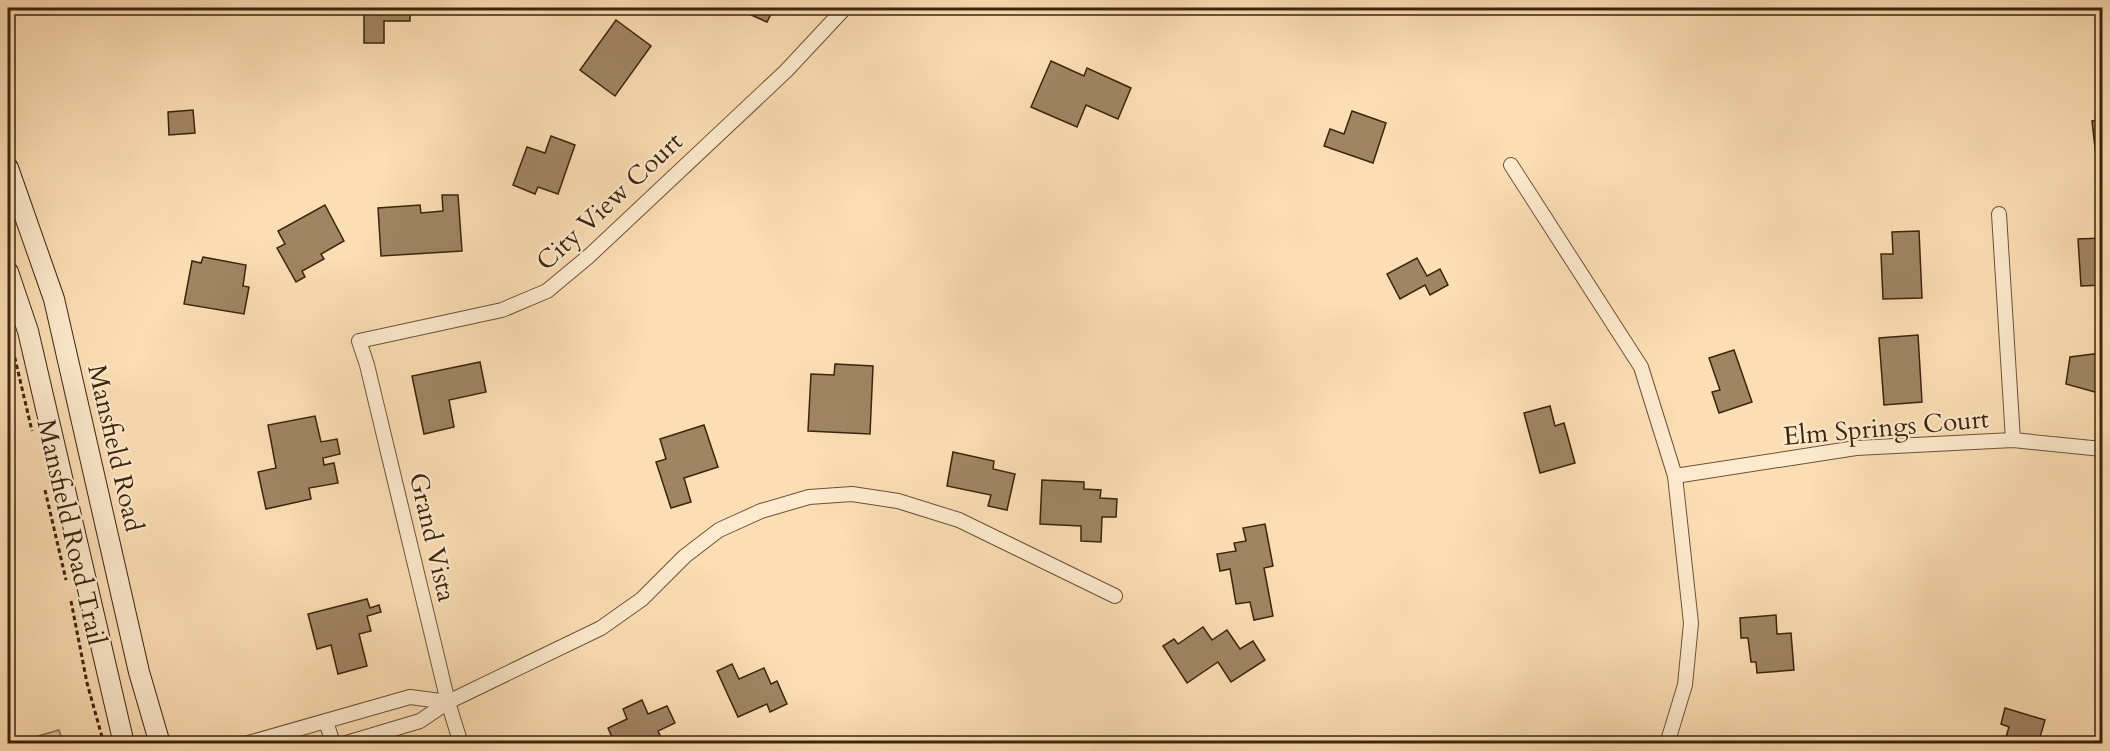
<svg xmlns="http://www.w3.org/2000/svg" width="2110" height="751" font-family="Cardo,serif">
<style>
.green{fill:#dbbe97;stroke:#8c7152;stroke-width:1.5}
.building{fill:#a08563;stroke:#3c240c;stroke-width:1.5}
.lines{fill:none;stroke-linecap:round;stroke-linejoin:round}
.street-casing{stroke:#6c5236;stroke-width:16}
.secondary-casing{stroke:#3c240c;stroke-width:22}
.path{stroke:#3c240c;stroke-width:3;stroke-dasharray:4.5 3;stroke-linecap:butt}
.street{stroke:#fdeace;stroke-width:14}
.secondary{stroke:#fdeace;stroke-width:20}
.labels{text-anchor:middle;stroke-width:4.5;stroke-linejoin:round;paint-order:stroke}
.street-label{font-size:26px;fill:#3c240c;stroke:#fdeace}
</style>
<rect width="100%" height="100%" fill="#fcdeb4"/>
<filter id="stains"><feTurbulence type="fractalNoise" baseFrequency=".00333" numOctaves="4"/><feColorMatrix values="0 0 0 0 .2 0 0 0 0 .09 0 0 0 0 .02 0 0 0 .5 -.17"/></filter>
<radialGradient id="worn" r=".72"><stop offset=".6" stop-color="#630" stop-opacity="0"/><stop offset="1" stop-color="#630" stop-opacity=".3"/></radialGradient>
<!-- green -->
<path class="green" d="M59,730L63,743H14Z"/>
<!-- building -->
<g class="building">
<path d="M364,8H410V21H384V43H364Z"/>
<path d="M735,8H774L767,22Z"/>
<path d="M616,20L651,46L615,96L580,70Z"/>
<path d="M1051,61L1084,76L1087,68L1131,88L1118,119L1086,105L1077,127L1031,107Z"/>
<path d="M193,110L195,133L169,135L168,112Z"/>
<path d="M1352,111L1386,123L1373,163L1324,146L1330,129L1344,134Z"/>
<path d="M2102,120V164L2097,165L2092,121Z"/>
<path d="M551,136L575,145L558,194L538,187L535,194L513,185L527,147L545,153Z"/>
<path d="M442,195H458L462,251L381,256L378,208L420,205L421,213L443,211Z"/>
<path d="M325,205L344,241L321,254L324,259L302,271L305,277L296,282L277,248L285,244L278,231Z"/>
<path d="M1919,231L1922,298L1883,299L1881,254H1893L1892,232Z"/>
<path d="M2102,238V285L2081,286L2078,239Z"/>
<path d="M203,257L246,265L243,286L249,287L244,314L184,304L192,261L201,263Z"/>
<path d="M1417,258L1427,276L1440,269L1448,285L1430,295L1425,285L1400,299L1387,274Z"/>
<path d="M1918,335L1922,402L1884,405L1879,338Z"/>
<path d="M2102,348V394L2066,384L2070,357L2101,353Z"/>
<path d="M1734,350L1752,402L1719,413L1712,392L1720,390L1709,358Z"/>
<path d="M480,362L486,392L449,400L454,427L424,434L412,376Z"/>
<path d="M835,364L873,366L870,434L808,431L811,374L834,375Z"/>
<path d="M1550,406L1555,426L1564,423L1575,463L1540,473L1524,413Z"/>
<path d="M315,416L321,442L337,439L340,454L323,458L324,465L334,463L338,483L309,488L311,499L266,509L258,472L276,468L268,425Z"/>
<path d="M704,425L718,467L684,478L691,502L671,508L656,462L666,459L660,439Z"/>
<path d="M953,452L994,461L993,469L1015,474L1007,510L988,506L991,495L947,486Z"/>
<path d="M1042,480L1084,482V489L1101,490L1100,498L1117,499L1116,517H1102L1101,542L1081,541V526L1040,524Z"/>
<path d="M1265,524L1273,566L1264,568L1273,616L1254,620L1250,602L1236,604L1230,569L1220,571L1217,554L1236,551L1234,543L1246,541L1243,528Z"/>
<path d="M367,599L370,608L379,605L381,612L367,616L371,631L359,634L367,666L338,674L331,645L317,649L308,614Z"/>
<path d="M1776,615L1777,634L1791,633L1794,670L1757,673L1756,662H1751L1748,638H1741L1740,618Z"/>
<path d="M1203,627L1212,640L1227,630L1240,649L1253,641L1265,660L1231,682L1218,662L1187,683L1163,646L1174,639L1178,644Z"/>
<path d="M732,664L739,679L764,668L771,684L777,681L787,704L770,712L767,704L738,717L717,671Z"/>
<path d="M642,700L648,714L667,706L675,723L658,731L664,744H615L608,728L627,719L623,709Z"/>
<path d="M2005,708L2045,720L2038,744H2004L2009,727L2001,724Z"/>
</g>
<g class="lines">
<!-- street casing -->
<g class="street-casing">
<g id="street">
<path d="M1511,165L1641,367L1675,476L1691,623L1685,685L1667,744"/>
<path d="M1999,214L2013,440"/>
<path d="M1675,476L1856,448L2013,440L2102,449"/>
<path d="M326,721L333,744"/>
<path d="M245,744L410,697L448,702"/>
<path d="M343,744L420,721L448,702L601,628L642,599L685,556L719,530L761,511L809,497L852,494L898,501L959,520L1115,596"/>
<path d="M461,744L448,702L367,365L359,341L502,310L547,291L589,256L786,71L843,10"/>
</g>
</g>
<!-- secondary casing -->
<g class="secondary-casing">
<g id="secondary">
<path d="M8,168L54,299L139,672L160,744"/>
<path d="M8,272L28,331L124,744"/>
</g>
</g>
<!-- path -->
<g class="path">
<path d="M13,350L32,431"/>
<path d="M45,490L66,580"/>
<path d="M71,601L87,683L104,744"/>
</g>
<!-- street -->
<use href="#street" class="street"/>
<!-- secondary -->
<use href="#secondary" class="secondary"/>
</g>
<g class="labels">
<!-- street labels -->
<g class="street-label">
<text transform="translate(609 201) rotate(-43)" y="9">City View Court</text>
<text transform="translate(1886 427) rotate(-5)" y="9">Elm Springs Court</text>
<text transform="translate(116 448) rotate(77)" y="9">Mansfield Road</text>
<text transform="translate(72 532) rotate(77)" y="9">Mansfield Road Trail</text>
<text transform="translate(433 537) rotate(77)" y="9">Grand Vista</text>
</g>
</g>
<!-- margin -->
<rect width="2110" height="751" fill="none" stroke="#fcdeb4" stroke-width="30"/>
<rect x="9" y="9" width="2092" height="733" fill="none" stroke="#3c240c" stroke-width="3"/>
<rect x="15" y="15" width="2080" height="721" fill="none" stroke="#3c240c" stroke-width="1.5"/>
<rect width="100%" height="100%" filter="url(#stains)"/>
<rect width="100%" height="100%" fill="url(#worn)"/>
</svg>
